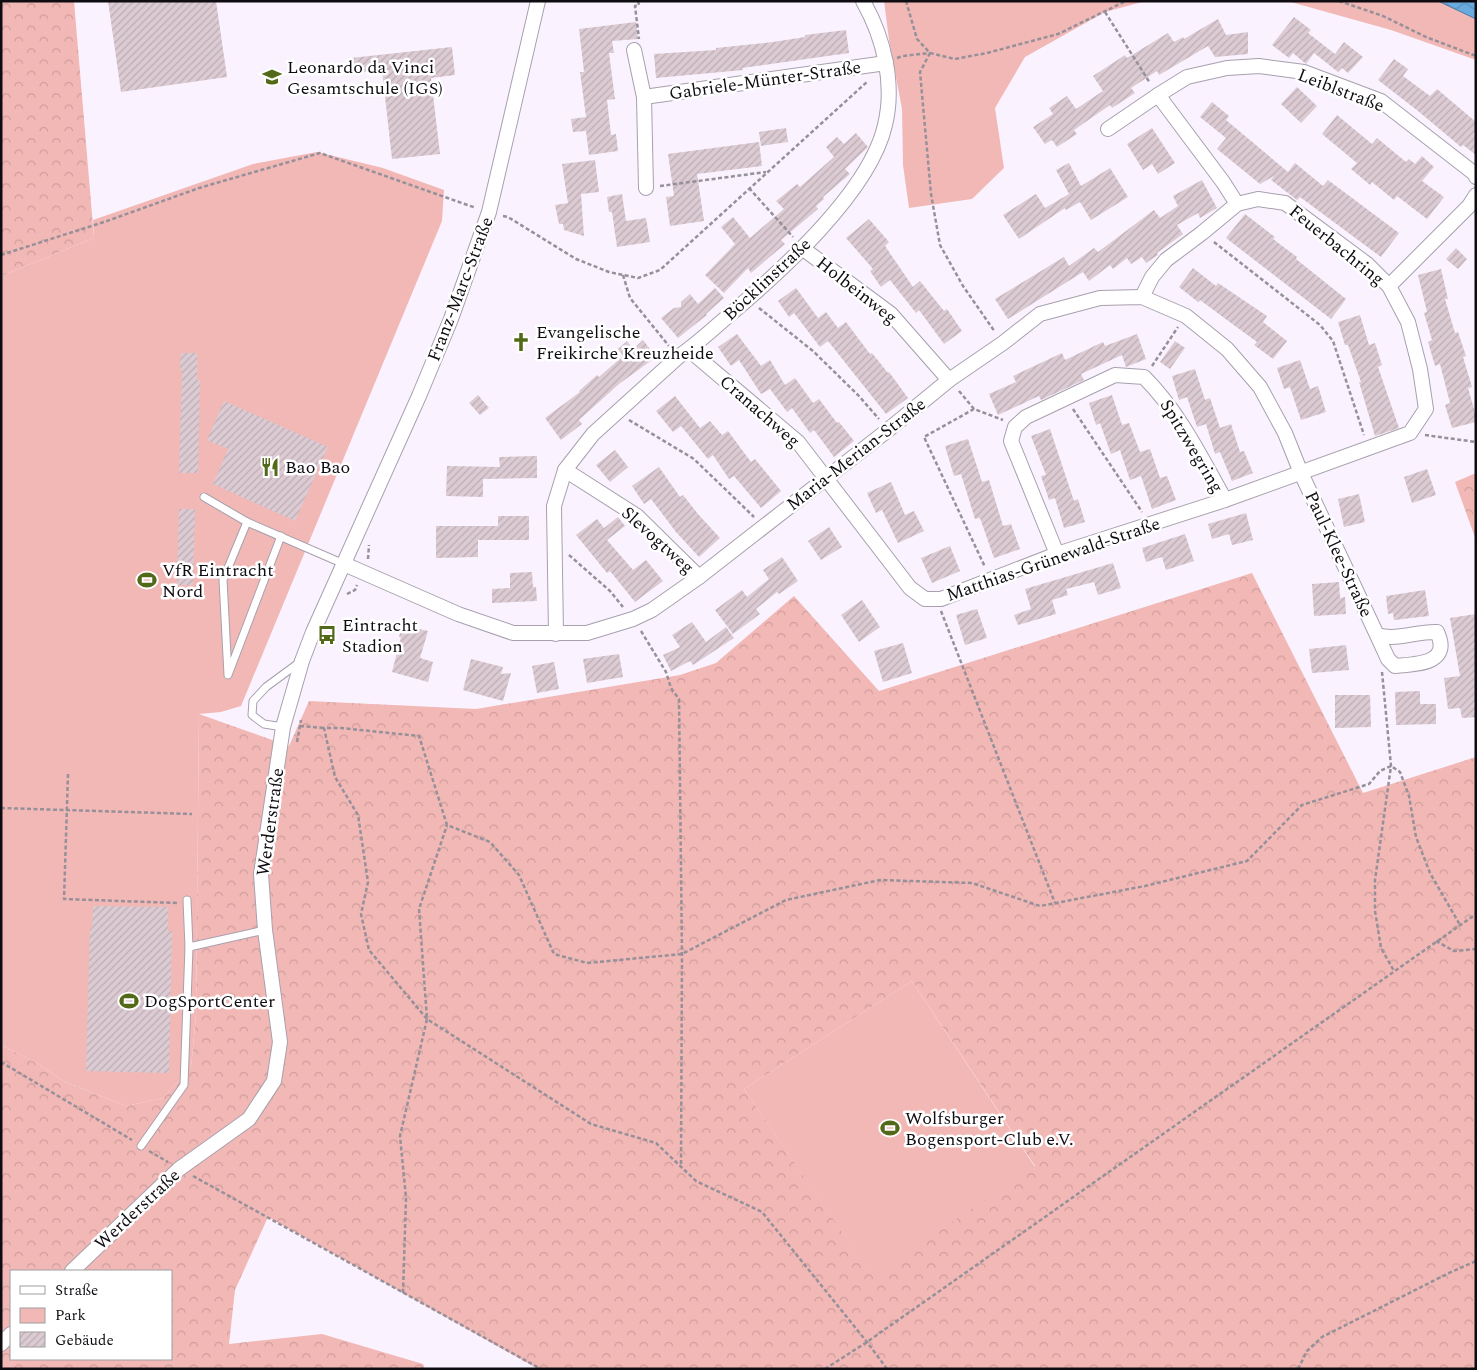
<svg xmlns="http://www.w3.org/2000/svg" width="1477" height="1370" font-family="Spectral,serif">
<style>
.green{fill:#f2b8b6}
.forest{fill:url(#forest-crowns);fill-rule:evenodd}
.water{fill:url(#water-waves);stroke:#4e7ba1}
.building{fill:url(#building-hatch)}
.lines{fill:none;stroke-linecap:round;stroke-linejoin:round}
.service-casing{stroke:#a8a0ad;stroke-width:9}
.minor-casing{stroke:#a8a0ad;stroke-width:16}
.path{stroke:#959099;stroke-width:2.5;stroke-dasharray:4 2.5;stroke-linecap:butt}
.service{stroke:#fff;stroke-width:7}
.minor{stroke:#fff;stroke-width:14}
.labels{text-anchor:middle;stroke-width:5;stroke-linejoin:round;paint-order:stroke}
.poi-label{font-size:18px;fill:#0f0c11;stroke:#fff;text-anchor:start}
.street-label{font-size:18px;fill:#0f0c11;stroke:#fff}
</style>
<defs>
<pattern id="forest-crowns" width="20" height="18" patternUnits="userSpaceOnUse" patternTransform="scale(1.25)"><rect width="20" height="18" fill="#f2b8b6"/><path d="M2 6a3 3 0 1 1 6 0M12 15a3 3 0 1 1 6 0" fill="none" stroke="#ce9d9b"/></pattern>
<pattern id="water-waves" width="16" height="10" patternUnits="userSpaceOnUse" patternTransform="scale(1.25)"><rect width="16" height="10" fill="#69abdf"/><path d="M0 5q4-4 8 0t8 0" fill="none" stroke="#5a92be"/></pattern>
<pattern id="building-hatch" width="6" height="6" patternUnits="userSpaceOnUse" patternTransform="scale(1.25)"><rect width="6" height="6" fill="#dccbd3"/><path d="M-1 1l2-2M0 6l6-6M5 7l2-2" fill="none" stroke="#bcadb4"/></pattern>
</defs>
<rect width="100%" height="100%" fill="#faf3ff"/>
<!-- green -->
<g class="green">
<path d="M884,1H1146L1105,12L1025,57L995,108L1004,168L972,199L909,208L903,165L902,109L889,40Z"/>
<path d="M1287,1H1476V60L1391,30Z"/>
<path d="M317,152L383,168L444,190L442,221L241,706L221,712L199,714L196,1016L191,1067L163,1098L126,1106L65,1082L35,1062L1,1045V276L94,238L93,220L253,164Z"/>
<path d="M912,981L1035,1167L872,1277L744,1089Z"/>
</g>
<!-- forest -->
<g class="forest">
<path d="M1,1H74L94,238L1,276Z"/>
<path d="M1476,473V540L1455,482Z"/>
<path d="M1252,573L1363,793L1476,757V1369H538L268,1217L235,1290L229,1344L322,1334L423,1364L425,1369H1V1045L35,1062L65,1082L126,1106L163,1098L191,1067L196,1016L199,714L289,746L309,701L476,709L680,675L716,663L794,596L879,691ZM912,981L1035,1166L872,1276L744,1089ZM11,1271H171V1359H11Z"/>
</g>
<!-- water -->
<path class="water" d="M1438,1H1476V19Z"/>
<!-- building -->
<g class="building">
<path d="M108,1H216L227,77L121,92Z"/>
<path d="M1294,17L1311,30L1308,33L1335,54L1344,42L1363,57L1348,73L1342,68L1338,72L1314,53L1306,64L1293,53L1289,58L1272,45Z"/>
<path d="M1218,19L1226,35L1248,32V54L1215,57L1208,46L1159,75L1157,71L1131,88L1135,93L1112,108L1110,105L1074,130L1077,134L1057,147L1052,140L1045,144L1033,127L1053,114L1049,108L1067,96L1076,109L1103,91L1093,76L1125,55L1127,58L1168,33L1174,42L1183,37L1184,39Z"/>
<path d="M636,22L638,39L612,41L614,53H609L615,99L607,100L611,135L616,134L618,151L589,155L586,131L573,132L571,119L586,117L580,72H584L579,29Z"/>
<path d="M846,30L849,53L742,68L743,70L656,78L654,54L716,50V48L773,42L805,37V35Z"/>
<path d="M452,47L455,75L431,78L440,154L392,159L382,70L353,73L351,58Z"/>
<path d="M1394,59L1408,69L1403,76L1430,96L1437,89L1476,122V155L1463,145L1461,147L1418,111L1378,80Z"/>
<path d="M1297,87L1317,106L1301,123L1281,104Z"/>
<path d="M1212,102L1229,116L1226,120L1288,172L1295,163L1323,186L1328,180L1399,233L1381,257L1300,197L1297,200L1271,180L1274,176L1260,184L1217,149L1226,138L1200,117Z"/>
<path d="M1337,115L1372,144L1377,138L1406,162L1409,159L1415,164L1422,156L1434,167L1422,181L1444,197L1427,219L1397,196L1394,200L1372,182L1370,185L1351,169L1357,163L1322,134Z"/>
<path d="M786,128L788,142L761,146L759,132Z"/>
<path d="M1152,128L1175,163L1158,174L1152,164L1143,170L1127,144Z"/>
<path d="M856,133L868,147L845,169L850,174L823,197L824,199L816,206L818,209L781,240L785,244L751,273L748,268L724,293L705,275L735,244L721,227L733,217L750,238L784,209L776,201L797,184L800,187L834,157L826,147L837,137L844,144Z"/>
<path d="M759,142L762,166L697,174L704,221L670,226L666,197L674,196L668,154Z"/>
<path d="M595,160L599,192L581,194L584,236L564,230L563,224H559L555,205L568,203L562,164Z"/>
<path d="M1069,163L1081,186L1110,168L1128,197L1091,220L1080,202L1066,210L1065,208L1019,239L1003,215L1036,194L1045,208L1069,194L1056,170Z"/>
<path d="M1202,180L1217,208L1200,218L1198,213L1177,225L1183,234L1157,253L1158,255L1146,263L1142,257L1131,264L1127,258L1113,269L1110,265L1089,281L1083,272L1008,319L995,299L1064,257L1069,266L1094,248L1098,252L1154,210L1160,218L1178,206L1173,196Z"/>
<path d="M622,194L626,221L646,218L650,242L617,247L612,212H609L607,197Z"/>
<path d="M1245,214L1275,237L1273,239L1297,257L1296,259L1346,299L1331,319L1226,238Z"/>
<path d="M869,219L889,242L885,246L913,287L920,281L944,311L947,309L962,331L944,344L919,310L916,313L890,280L881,287L870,271L873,269L846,238Z"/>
<path d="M1456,248L1467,259L1458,269L1446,259Z"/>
<path d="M1193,268L1216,286L1218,283L1267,316L1263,322L1287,341L1273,359L1254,345L1257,342L1231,323L1200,300L1198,302L1179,287Z"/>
<path d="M1441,269L1448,299H1445L1455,333L1458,332L1466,356L1463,357L1472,387L1468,388L1476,416V422L1452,428L1445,405L1450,403L1440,364L1435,366L1428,342L1432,340L1424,313L1427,312L1418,275Z"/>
<path d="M715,288L724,298L706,314L707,315L678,338L661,318L674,308L681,307V302L690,294L698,304Z"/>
<path d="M796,288L818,318L826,312L838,328L846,322L870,354L872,353L888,373L889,372L908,398L886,414L828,341L820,347L794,313L789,317L778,301Z"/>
<path d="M1360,315L1369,345L1375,343L1382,365L1378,367L1399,428L1375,436L1359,382H1361L1348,345H1345L1338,322Z"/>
<path d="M737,334L761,366L770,360L785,385L795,378L813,403L819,399L837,423L839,422L854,441L834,457L814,430L810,433L792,408L787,412L770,389L761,394L739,360L731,366L718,347Z"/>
<path d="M1137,334L1146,359L1126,367L1122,355L1081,374L1084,380L1041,400L1039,396L998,415L989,394L1016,382L1013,376L1062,353L1065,360L1103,342L1105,346Z"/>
<path d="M643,340L656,357L619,384L579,420L582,424L561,440L545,418L580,392L579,391L597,375L599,377L623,356L618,349L627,341L633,349Z"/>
<path d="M1175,341L1185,348L1170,369L1160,362Z"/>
<path d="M181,353H197V380H200L198,473H179L182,370H180Z"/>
<path d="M1300,360L1310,389L1318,386L1326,412L1301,420L1290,387L1284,389L1277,368Z"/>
<path d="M1195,369L1205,400L1210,398L1220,428L1231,424L1240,452L1244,451L1253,473L1232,481L1220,452L1215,454L1206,424L1197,427L1187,397L1179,400L1172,376Z"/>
<path d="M478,395L489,408L480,415L469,403Z"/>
<path d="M1112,395L1122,425L1129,423L1140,452L1150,449L1160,478L1167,476L1176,500L1152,509L1141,476L1130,480L1120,450L1111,454L1100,423L1096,425L1089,403Z"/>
<path d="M675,396L700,428L710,421L722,435L728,431L751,462L755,459L781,491L761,508L734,476L729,479L713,455L708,459L681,426L673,432L656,411Z"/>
<path d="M224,401L328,447L295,521L213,484L228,449L207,440Z"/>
<path d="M1050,429L1074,501L1078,499L1085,522L1064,528L1055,498L1049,500L1041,476L1046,475L1031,436Z"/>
<path d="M968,439L982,482L989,480L1003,526L1011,524L1020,549L994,558L980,518L975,519L961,474L954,476L945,446Z"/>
<path d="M615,450L628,467L610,482L596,465Z"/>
<path d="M537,456V478L483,479V497L446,496L447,466L500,467L499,457Z"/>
<path d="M659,467L680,497L683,495L698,514L720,538L699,557L676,532L651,499L644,504L632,486Z"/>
<path d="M1427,469L1436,495L1412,503L1404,477Z"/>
<path d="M891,482L905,515L914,511L924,531L898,543L882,510L876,513L867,493Z"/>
<path d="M1359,494L1365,522L1344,527L1338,499Z"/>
<path d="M179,509H195L193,585H177Z"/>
<path d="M1246,513L1253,540L1232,545L1229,534L1212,539L1208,524Z"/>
<path d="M498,516H529V540H478V557L436,558V526H498Z"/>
<path d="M618,517L625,526L607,540L633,570L646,560L663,581L635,602L610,571L607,573L576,535L597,519L604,528Z"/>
<path d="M829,527L842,547L821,560L808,541Z"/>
<path d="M1185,534L1194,561L1166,570L1162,557L1146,562L1142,548Z"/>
<path d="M950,546L960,571L932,583L921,558Z"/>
<path d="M782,557L798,581L779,594L777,592L756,609L760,614L733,634L715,610L742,590L747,597L769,579L763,570Z"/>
<path d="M1113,563L1121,588L1098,595L1094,582L1066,589L1068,595L1052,600L1056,614L1018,625L1014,615L1031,609L1025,589Z"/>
<path d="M532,572L533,587H536L537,601L492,603V589L510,588V573Z"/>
<path d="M1339,582L1340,598L1345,597L1346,614L1314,616L1312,584Z"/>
<path d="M1425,590L1429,616L1394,620L1393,613L1388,614L1386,596Z"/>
<path d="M862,600L880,627L859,642L841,615Z"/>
<path d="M977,609L987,638L965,645L956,615Z"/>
<path d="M1476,614V717L1462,718L1460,708L1448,709L1444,678L1460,676L1450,618Z"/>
<path d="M692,622L706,642L726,627L734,638L693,665L690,661L671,671L663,655L680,647L672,635Z"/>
<path d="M402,625L428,631L420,658L433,662L428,682L392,672L401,637H399Z"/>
<path d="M903,643L912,673L883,682L874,651Z"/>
<path d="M1346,645L1349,670L1312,673L1309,649Z"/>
<path d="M619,654L623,677L587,683L583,659Z"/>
<path d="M471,659L503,667L501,674L511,673L503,701L463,690Z"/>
<path d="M554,662L559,689L537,693L532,666Z"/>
<path d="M1420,691V704H1436V724L1396,725L1395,692Z"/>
<path d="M1335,695H1370L1371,727L1335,728Z"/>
<path d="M93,906L168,907V931H172L169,1073L86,1071L90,929H92Z"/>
</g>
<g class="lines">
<!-- service casing -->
<g class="service-casing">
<g id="service">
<path d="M204,497L247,522L344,564"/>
<path d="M247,522L223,580L228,675L281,536"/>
<path d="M283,727L264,724L252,715L253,701L266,687L300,662"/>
<path d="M187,900L189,947"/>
<path d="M141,1146L184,1085L189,947L265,930"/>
</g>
</g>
<!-- minor casing -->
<g class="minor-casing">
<g id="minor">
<path d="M634,50L644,97L646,188"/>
<path d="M1158,95L1223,182L1237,204"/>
<path d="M644,97L886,63"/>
<path d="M1108,129L1158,95L1187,77L1227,68L1259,66L1304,72L1381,101L1475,174L1476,177"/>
<path d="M802,248L891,314L949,380"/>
<path d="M1389,286L1469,206L1476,195"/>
<path d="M689,350L798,442L910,588L925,599H941L1057,554L1225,500L1410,433L1426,409L1420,369L1408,322L1389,286L1367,264L1285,203L1258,199L1237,204L1202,233L1166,260L1152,277L1142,297"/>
<path d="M565,470L637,516L699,577"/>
<path d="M1057,554L1011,441L1015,427L1026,417L1115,375L1144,377C1179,412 1201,457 1225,500"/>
<path d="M344,564L458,614L513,633H587L633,619L652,610L699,577L888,430L949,380L1003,343L1040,314L1100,298L1142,297L1186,316L1227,349L1260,387L1285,433L1301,473L1377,635L1388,659L1395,666C1417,664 1452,664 1437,632C1417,631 1397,641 1377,635"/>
<path d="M556,634L554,506L565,470L593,434L678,357C696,345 712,330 728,316C779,273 870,192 885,125C895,84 884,38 863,1"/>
<path d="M72,1271L179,1169L249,1119L274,1081L280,1042L265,930L261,874L283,727L302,661L313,632L419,396L451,319L489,212L538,1"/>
<path d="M1,1344L11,1334"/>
</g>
</g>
<!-- path -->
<g class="path">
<path d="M638,1L639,5L635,6L639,39"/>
<path d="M906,1L917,39L930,53L955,59L987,53L1058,34L1126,1"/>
<path d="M1339,1L1383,16L1426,37L1476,56"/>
<path d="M1105,12L1150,83"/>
<path d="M930,53L920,72L931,194L940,245L963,286L995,332"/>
<path d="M897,58L903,56L930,53"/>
<path d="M660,186L766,172"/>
<path d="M749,188L793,237"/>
<path d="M503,216L508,217L576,259L609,272L638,278L660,270L868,81"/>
<path d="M1214,242L1320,325L1333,341L1364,435"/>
<path d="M1,255L107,221L199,188L320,153L476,208"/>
<path d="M623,275L630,298L669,346"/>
<path d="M759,308L813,351L858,395L879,419"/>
<path d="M1152,366L1178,327"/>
<path d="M959,391L974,409L1003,420"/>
<path d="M974,409L924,437L985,567"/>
<path d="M1073,409L1142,512"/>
<path d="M629,420L694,459L754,517"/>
<path d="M1425,435L1476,442"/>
<path d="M569,555L610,591L623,607"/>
<path d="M368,559L369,545"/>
<path d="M347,594L355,590L357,585"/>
<path d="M941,611L1055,903"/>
<path d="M641,631L666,672L671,688L679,699L682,954L681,1166"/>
<path d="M1382,672L1391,766L1375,880V911L1381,948L1394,971"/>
<path d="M300,726L324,728"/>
<path d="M297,742L301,720"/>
<path d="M68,774L64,899L177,903"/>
<path d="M1,808L192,814"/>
<path d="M1436,941L1454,951L1476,949"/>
<path d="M1,1062L132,1140"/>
<path d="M149,1151L168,1162"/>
<path d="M193,1176L541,1369"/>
<path d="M403,1293L406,1198L400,1136L427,1019L419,909L447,825"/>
<path d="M825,1369L867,1342L1476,914"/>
<path d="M887,1369L867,1342L762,1212L696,1181L656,1143L591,1124L427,1019L369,950L361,914L368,882L358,815L335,777L324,728H341L419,736L447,825L490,842L519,875L554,954L587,963L682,954L786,900L880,880L972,883L1040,906L1145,886L1247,861L1302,805L1369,784L1380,771L1391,766L1400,772L1409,796L1416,837L1430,873L1460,925"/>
<path d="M1298,1369L1307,1351L1322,1337L1449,1273L1476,1261"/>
</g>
<!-- service -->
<use href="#service" class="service"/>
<!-- minor -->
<use href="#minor" class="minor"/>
</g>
<!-- icons -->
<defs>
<g id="school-bare" transform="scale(1.5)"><path d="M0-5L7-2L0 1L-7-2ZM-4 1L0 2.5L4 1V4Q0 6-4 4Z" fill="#526919" stroke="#fff" stroke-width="2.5" paint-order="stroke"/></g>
<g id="church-bare" transform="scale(1.5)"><path d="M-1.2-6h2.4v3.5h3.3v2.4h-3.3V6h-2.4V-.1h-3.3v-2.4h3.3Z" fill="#526919" stroke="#fff" stroke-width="2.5" paint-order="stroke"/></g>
<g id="restaurant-bare" transform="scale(1.5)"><path d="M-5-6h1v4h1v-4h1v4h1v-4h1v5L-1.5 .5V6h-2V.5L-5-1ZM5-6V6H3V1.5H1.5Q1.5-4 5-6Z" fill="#526919" stroke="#fff" stroke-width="2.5" paint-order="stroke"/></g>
<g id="stadium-bare" transform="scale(1.5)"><path d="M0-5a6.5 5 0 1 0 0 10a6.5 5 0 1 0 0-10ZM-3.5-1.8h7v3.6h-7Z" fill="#526919" stroke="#fff" stroke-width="2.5" paint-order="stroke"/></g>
<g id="bus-bare" transform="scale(1.5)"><path d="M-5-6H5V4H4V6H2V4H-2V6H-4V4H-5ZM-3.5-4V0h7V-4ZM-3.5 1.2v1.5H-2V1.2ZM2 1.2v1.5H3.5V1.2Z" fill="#526919" stroke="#fff" stroke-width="2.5" paint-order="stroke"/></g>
</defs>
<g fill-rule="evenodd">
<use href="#school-bare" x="272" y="77"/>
<use href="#church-bare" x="521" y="342"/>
<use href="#restaurant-bare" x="270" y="467"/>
<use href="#stadium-bare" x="147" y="580"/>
<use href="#bus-bare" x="327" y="635"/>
<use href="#stadium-bare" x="129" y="1001"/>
<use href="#stadium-bare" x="890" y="1128"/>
</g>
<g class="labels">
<!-- poi labels -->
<g class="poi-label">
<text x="287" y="73">Leonardo da Vinci<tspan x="287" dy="21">Gesamtschule (IGS)</tspan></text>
<text x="536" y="338">Evangelische<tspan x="536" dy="21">Freikirche Kreuzheide</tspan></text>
<text x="285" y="473">Bao Bao</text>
<text x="162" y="576">VfR Eintracht<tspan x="162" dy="21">Nord</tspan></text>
<text x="342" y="631">Eintracht<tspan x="342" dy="21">Stadion</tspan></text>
<text x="144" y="1007">DogSportCenter</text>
<text x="905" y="1124">Wolfsburger<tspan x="905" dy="21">Bogensport-Club e.V.</tspan></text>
</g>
<!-- street labels -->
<g class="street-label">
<text transform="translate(765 80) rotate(-8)" y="6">Gabriele-Münter-Straße</text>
<text transform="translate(1341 90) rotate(21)" y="6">Leiblstraße</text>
<text transform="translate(1337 245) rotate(39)" y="6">Feuerbachring</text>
<text transform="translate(767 279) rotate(-43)" y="6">Böcklinstraße</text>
<text transform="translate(460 289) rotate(-69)" y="6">Franz-Marc-Straße</text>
<text transform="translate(857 290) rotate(38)" y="6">Holbeinweg</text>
<text transform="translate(760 411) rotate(41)" y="6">Cranachweg</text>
<text transform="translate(1192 446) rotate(59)" y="6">Spitzwegring</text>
<text transform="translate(856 454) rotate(-38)" y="6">Maria-Merian-Straße</text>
<text transform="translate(658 540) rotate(42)" y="6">Slevogtweg</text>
<text transform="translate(1339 554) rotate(65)" y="6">Paul-Klee-Straße</text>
<text transform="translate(1053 559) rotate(-19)" y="6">Matthias-Grünewald-Straße</text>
<text transform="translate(270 822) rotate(-82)" y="6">Werderstraße</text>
<text transform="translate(137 1209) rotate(-43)" y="6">Werderstraße</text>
</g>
</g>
<!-- border -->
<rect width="1477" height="1370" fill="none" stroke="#0f0c11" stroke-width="5"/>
<!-- legend -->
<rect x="10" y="1270" width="162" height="90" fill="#ffffff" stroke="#9f9ea0"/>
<rect x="20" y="1286" width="25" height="8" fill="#ffffff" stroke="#9f9ea0"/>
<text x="55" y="1295" font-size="15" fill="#0f0c11">Straße</text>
<rect x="20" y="1308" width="25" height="15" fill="#f2b8b6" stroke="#9f9ea0"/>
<text x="55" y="1320" font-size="15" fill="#0f0c11">Park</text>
<rect x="20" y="1332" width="25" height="15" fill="url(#building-hatch)" stroke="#9f9ea0"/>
<text x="55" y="1345" font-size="15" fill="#0f0c11">Gebäude</text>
</svg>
